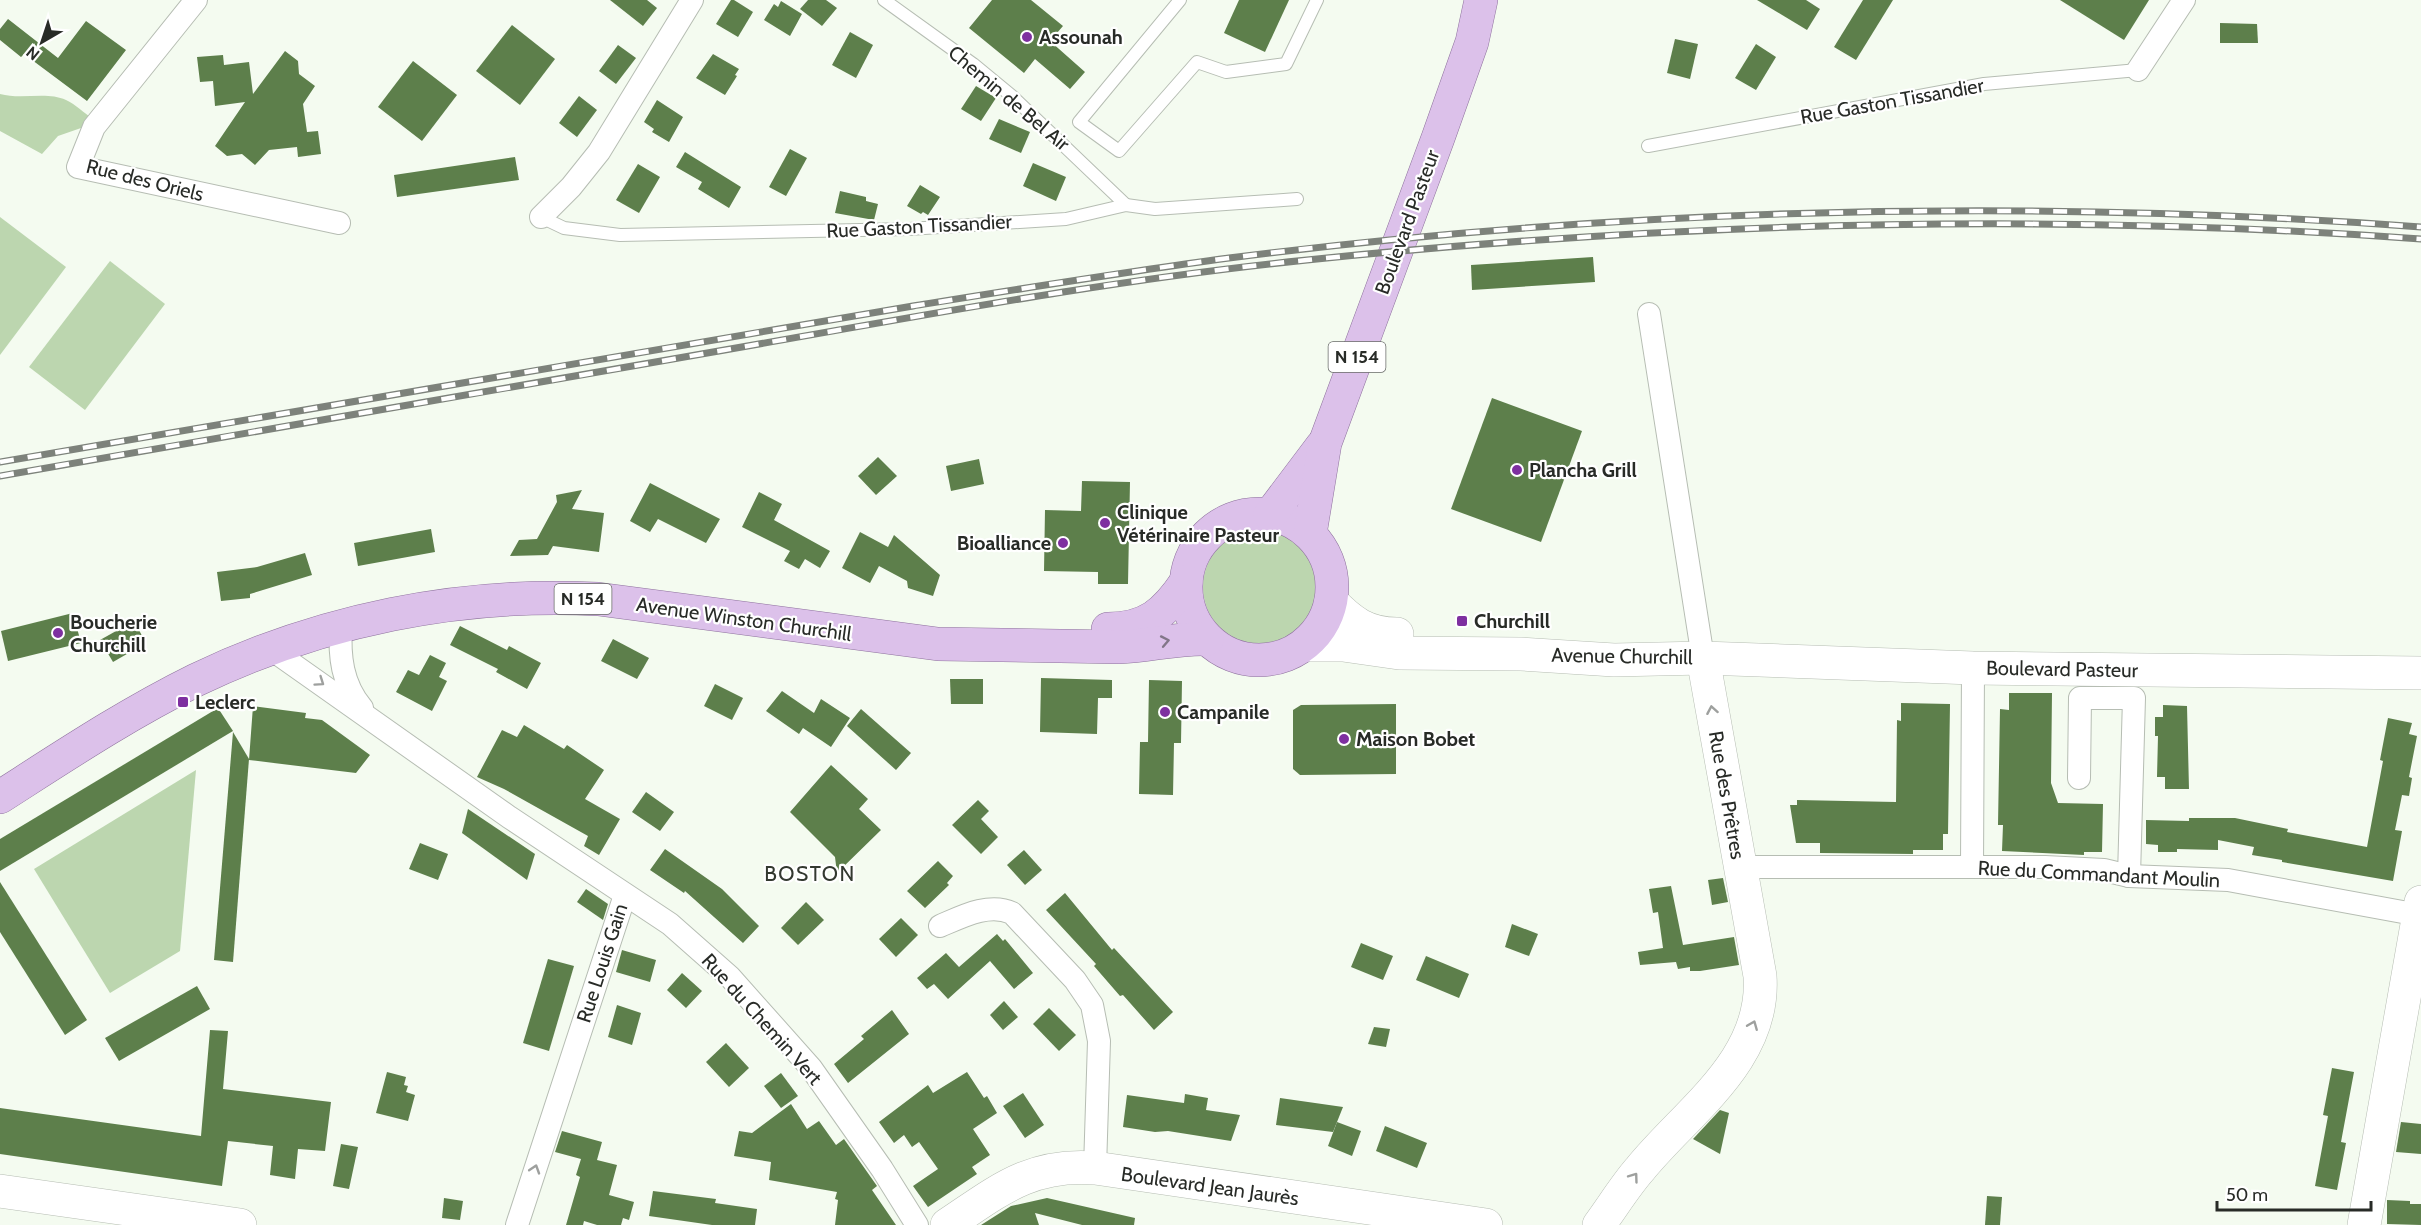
<svg xmlns="http://www.w3.org/2000/svg" width="2421" height="1225" font-family="Cabin,sans-serif">
<style>
.green{fill:#bcd6af}
.building{fill:#5d7f4b}
.lines{fill:none;stroke-linecap:round;stroke-linejoin:round}
.lane-casing{stroke:#b6bdb3;stroke-width:14}
.street-casing{stroke:#b6bdb3;stroke-width:24}
.secondary-casing{stroke:#b6bdb3;stroke-width:34}
.primary-casing{stroke:#8e729d;stroke-width:34}
.lane{stroke:#fff;stroke-width:12}
.street{stroke:#fff;stroke-width:22}
.secondary{stroke:#fff;stroke-width:33}
.primary{stroke:#dcc1ea;stroke-width:33}
.rail-casing{stroke:#7d827b;stroke-width:7}
.rail{stroke:#fff;stroke-width:4.5;stroke-dasharray:14;stroke-linecap:butt}
.oneway{stroke:#827688}
.oneway2{stroke:#9ea09e}
.poi-dot{fill:#7e2fa0;stroke:#fff;stroke-width:2}
.labels{text-anchor:middle;stroke-width:4.5;stroke-linejoin:round;paint-order:stroke}
.shield{fill:#fff;stroke:#686b68;stroke-width:1.5}
.shield-label{font-size:18px;font-weight:bold;fill:#282b27}
.poi-label{font-size:20px;font-weight:bold;fill:#282b27;stroke:#fff;text-anchor:start}
.street-label{font-size:20px;fill:#282b27;stroke:#fff}
.neighbourhood-label{font-size:21px;letter-spacing:1.5px;fill:#333930;stroke:#fff}
</style>
<rect width="100%" height="100%" fill="#f4fbf0"/>
<!-- green -->
<g class="green">
<path d="M0,94C22,100 47,91 66,100C75,104 84,113 93,119L81,128L58,136L42,154L0,131Z"/>
<path d="M0,217L66,267L0,355Z"/>
<path d="M110,261L165,304L85,410L29,367Z"/>
<circle cx="1261" cy="587" r="58"/>
<path d="M196,770L180,951L110,993L34,869Z"/>
</g>
<!-- building -->
<g class="building">
<path d="M610,0H647L657,8L643,26Z"/>
<path d="M731,0H734L753,12L738,37L716,24Z"/>
<path d="M808,0H826L837,8L822,26L800,9Z"/>
<path d="M992,0H1031L1063,26L1050,41L1085,72L1070,89L1035,59L1024,73L969,28Z"/>
<path d="M1239,0H1289L1265,52L1224,33Z"/>
<path d="M1757,0H1806L1820,9L1807,30Z"/>
<path d="M1863,0H1893L1856,60L1834,47Z"/>
<path d="M2060,0H2149L2124,40Z"/>
<path d="M781,1L802,14L790,36L764,20L774,4L778,7Z"/>
<path d="M8,19L58,58L86,21L126,50L87,101L24,54L21,57L0,40V29Z"/>
<path d="M2220,23L2257,24L2258,43H2220Z"/>
<path d="M512,25L555,59L520,105L476,71Z"/>
<path d="M850,32L873,45L856,78L832,65Z"/>
<path d="M1675,39L1698,44L1690,79L1667,73Z"/>
<path d="M1756,44L1776,57L1756,90L1735,78Z"/>
<path d="M618,45L636,58L616,84L599,71Z"/>
<path d="M285,51L298,61L299,74L315,86L303,104L307,132L318,131L321,154L298,157L297,147L269,150L255,165L242,154L227,156L215,146L245,102L215,106L213,81L200,82L197,57L223,55L224,65L249,62L253,94Z"/>
<path d="M713,54L739,69L735,75L737,76L725,95L696,78Z"/>
<path d="M413,61L457,95L422,141L378,107Z"/>
<path d="M976,86L996,98L981,121L961,109Z"/>
<path d="M579,96L597,110L577,137L559,123Z"/>
<path d="M657,100L683,117L669,142L652,132L654,129L644,122Z"/>
<path d="M999,119L1030,132L1021,153L989,139Z"/>
<path d="M790,149L807,158L786,196L769,187Z"/>
<path d="M685,152L741,187L729,208L698,189L702,182L676,167Z"/>
<path d="M515,157L519,180L397,197L394,175Z"/>
<path d="M1033,163L1066,177L1056,201L1023,186Z"/>
<path d="M638,164L660,177L639,213L616,200Z"/>
<path d="M920,185L940,197L928,215L923,212L921,214L907,206Z"/>
<path d="M840,191L866,197V201L878,204L874,220L835,213Z"/>
<path d="M1593,257L1595,282L1472,290L1471,265Z"/>
<path d="M1492,398L1582,431L1541,542L1451,509Z"/>
<path d="M878,457L897,476L876,495L858,476Z"/>
<path d="M979,459L984,484L951,491L946,466Z"/>
<path d="M1082,481L1130,482L1128,584H1098V572L1044,571L1045,510L1081,511Z"/>
<path d="M650,483L720,519L706,543L658,519L650,532L630,521Z"/>
<path d="M582,490L572,509L604,513L599,552L553,546L548,555L510,556L519,540L537,539L557,502L556,495Z"/>
<path d="M759,492L782,504L774,520L830,551L820,568L805,559L799,569L784,561L790,551L742,527Z"/>
<path d="M431,529L435,552L358,566L354,543Z"/>
<path d="M860,532L888,547L894,535L940,575L933,596L908,588L907,581L879,566L870,583L842,568Z"/>
<path d="M305,553L312,575L250,594V598L221,601L217,572L257,567Z"/>
<path d="M73,613L81,643L8,661L1,631Z"/>
<path d="M134,621L146,643L113,662L100,640Z"/>
<path d="M460,626L507,650L509,646L541,663L527,689L496,672L498,669L450,645Z"/>
<path d="M613,639L649,658L637,679L601,661Z"/>
<path d="M430,655L446,663L439,677L447,681L432,711L396,692L408,670L419,675Z"/>
<path d="M1041,678L1112,680V698H1098L1097,734L1040,732Z"/>
<path d="M950,679H983V704H951Z"/>
<path d="M1149,680L1182,681L1181,743H1174L1173,795L1139,794L1140,742H1148Z"/>
<path d="M715,684L743,698L732,720L704,706Z"/>
<path d="M782,691L814,713L821,699L850,718L831,747L803,728L799,734L766,711Z"/>
<path d="M2009,693H2052L2051,783L2058,803L2103,804L2102,852H2084V855L2002,851L2003,825H1998L2000,709L2009,710Z"/>
<path d="M1901,703L1950,704L1948,834H1943V850H1913V854L1820,853V843H1796L1790,805H1797V800L1896,802L1897,720L1901,721Z"/>
<path d="M1396,704V774L1300,775L1293,769V710L1301,705Z"/>
<path d="M2163,705L2187,706L2189,789H2165V777H2157L2158,736H2155V717H2163Z"/>
<path d="M253,706L306,713L305,718L322,720L370,755L356,773L249,760Z"/>
<path d="M218,708L233,731L0,871V839Z"/>
<path d="M861,709L911,753L896,770L847,726Z"/>
<path d="M2388,718L2412,723L2409,734L2417,736L2409,777L2412,778L2409,796L2402,795L2395,830L2402,831L2393,881L2282,862V860L2252,855L2254,847L2218,840V850L2177,849V852H2158V845L2146,844V820L2189,821V818H2235L2288,829L2287,832L2367,847L2383,761L2380,760Z"/>
<path d="M524,725L564,749L567,745L604,770L585,799L620,819L599,855L584,846L588,836L504,789L477,777L502,730L517,737Z"/>
<path d="M233,732L249,759L233,962L214,960Z"/>
<path d="M831,765L868,799L859,809L881,830L837,873L835,857L790,812Z"/>
<path d="M646,792L674,812L660,831L632,812Z"/>
<path d="M978,800L989,811L981,819L998,837L981,854L952,825Z"/>
<path d="M468,809L535,854L527,880L462,833Z"/>
<path d="M420,843L448,854L438,880L409,869Z"/>
<path d="M665,849L722,889L759,926L743,943L685,891L684,893L650,870Z"/>
<path d="M1024,850L1042,870L1025,885L1007,865Z"/>
<path d="M938,861L953,876L947,883L949,885L925,908L907,891Z"/>
<path d="M1723,878L1728,902L1712,905L1708,880Z"/>
<path d="M0,882L87,1020L65,1035L0,932Z"/>
<path d="M1671,886L1683,945L1734,937L1739,965L1700,971H1690V967L1678,969L1676,962L1640,965L1638,952L1663,948L1658,912L1653,913L1649,889Z"/>
<path d="M586,889L608,904L603,920L577,902Z"/>
<path d="M1065,893L1112,950L1114,948L1173,1012L1154,1030L1123,995L1120,996L1094,966L1096,964L1046,910Z"/>
<path d="M806,902L824,920L798,945L781,928Z"/>
<path d="M901,918L918,935L896,957L879,939Z"/>
<path d="M1512,924L1538,934L1529,956L1505,947Z"/>
<path d="M997,934L1003,941L1005,939L1033,973L1014,989L990,961L948,999L934,984L927,989L917,978L946,953L959,967Z"/>
<path d="M1361,943L1393,956L1383,980L1351,967Z"/>
<path d="M622,950L656,960L650,982L616,972Z"/>
<path d="M1426,956L1469,974L1459,998L1416,980Z"/>
<path d="M548,959L574,966L549,1051L523,1043Z"/>
<path d="M682,973L702,991L686,1008L667,990Z"/>
<path d="M197,986L210,1009L119,1061L105,1038Z"/>
<path d="M1004,1001L1018,1017L1003,1030L990,1015Z"/>
<path d="M617,1005L641,1013L632,1045L608,1037Z"/>
<path d="M1049,1008L1076,1035L1059,1051L1033,1024Z"/>
<path d="M892,1010L909,1034L848,1083L834,1064L864,1039L861,1036Z"/>
<path d="M1374,1027L1390,1029L1386,1047L1368,1044Z"/>
<path d="M210,1030L228,1031L223,1089L331,1102L325,1151L298,1149L295,1179L270,1175L273,1146L228,1141L222,1186L0,1154V1108L201,1136Z"/>
<path d="M726,1043L749,1068L729,1087L706,1062Z"/>
<path d="M2332,1068L2354,1072L2341,1142L2346,1143L2337,1190L2315,1186L2328,1116L2323,1115Z"/>
<path d="M387,1072L406,1077L404,1085L408,1086L406,1092L415,1095L408,1121L376,1113Z"/>
<path d="M967,1072L984,1098L987,1096L997,1113L973,1129L990,1155L972,1167L977,1174L928,1207L913,1186L938,1169L919,1142L912,1147L904,1135L894,1143L879,1122L928,1085L933,1093Z"/>
<path d="M781,1073L798,1096L781,1108L764,1086Z"/>
<path d="M1023,1093L1044,1125L1025,1138L1003,1106Z"/>
<path d="M1185,1094L1208,1098L1206,1110L1240,1115L1231,1141L1168,1131L1155,1132L1123,1127L1127,1095L1184,1103Z"/>
<path d="M1280,1098L1343,1107L1333,1132L1276,1125Z"/>
<path d="M791,1104L807,1129L819,1121L836,1145L844,1139L877,1186L872,1190L896,1225H835L838,1200L835,1199L837,1192L769,1180L771,1162L734,1156L739,1131L752,1133Z"/>
<path d="M1720,1110L1729,1113L1720,1154L1693,1139Z"/>
<path d="M1337,1122L1361,1131L1352,1156L1328,1146Z"/>
<path d="M2401,1122L2421,1124V1154L2396,1152Z"/>
<path d="M1385,1126L1427,1143L1417,1168L1376,1151Z"/>
<path d="M562,1131L602,1142L597,1160L617,1165L609,1195L634,1202L629,1220L623,1218L621,1225H597L584,1221L583,1225H566L580,1177L576,1175L581,1159L555,1152Z"/>
<path d="M341,1144L358,1147L349,1189L333,1186Z"/>
<path d="M653,1191L716,1199L715,1203L757,1209L755,1225H712L649,1216Z"/>
<path d="M1987,1196L2002,1197L2000,1225H1985Z"/>
<path d="M444,1198L463,1201L460,1220L442,1218Z"/>
<path d="M1047,1198L1135,1218L1134,1225H1082L1035,1213L1039,1225H981L1011,1206Z"/>
<path d="M2387,1200L2410,1201V1204H2421V1225L2387,1224Z"/>
</g>
<g class="lines">
<!-- lane casing -->
<g class="lane-casing">
<g id="lane">
<path d="M884,0L973,64L1013,97L1126,205"/>
<path d="M1180,0L1079,122L1119,151L1197,62L1226,72L1286,64L1317,0"/>
<path d="M1648,146L1984,84L2138,70"/>
<path d="M541,217L564,228L620,235L909,229L1066,219L1126,205L1155,209L1297,199"/>
</g>
</g>
<!-- street casing -->
<g class="street-casing">
<g id="street">
<path d="M196,0L94,127L78,167L339,223"/>
<path d="M2138,70L2184,0"/>
<path d="M541,217L571,187L599,152L692,0"/>
<path d="M1649,314L1703,658"/>
<path d="M341,626C339,656 342,684 362,708"/>
<path d="M271,649L509,817L670,924L730,977L811,1068L882,1169L917,1225"/>
<path d="M2079,778L2080,698H2134L2129,876"/>
<path d="M1739,867H2045L2104,870L2129,876L2228,880L2419,915"/>
<path d="M1972,867L1973,668"/>
<path d="M940,926C961,917 989,902 1012,913L1075,980L1092,1005L1099,1041L1095,1168"/>
<path d="M517,1225L625,895"/>
</g>
</g>
<!-- secondary casing -->
<g class="secondary-casing">
<g id="secondary">
<path d="M1331,601C1351,622 1367,634 1397,634"/>
<path d="M1305,645H1343L1399,653L1521,654L1614,660L1703,658L1973,668L2421,673"/>
<path d="M0,1191L240,1225"/>
<path d="M947,1225C998,1191 1030,1163 1095,1168L1486,1225"/>
<path d="M1599,1225C1613,1206 1625,1186 1640,1169C1687,1111 1766,1060 1760,976L1703,658"/>
<path d="M2364,1225L2421,902"/>
</g>
</g>
<!-- primary casing -->
<g class="primary-casing">
<g id="primary">
<circle cx="1259" cy="587" r="73"/>
<path d="M1270,515L1322,446"/>
<path d="M1310,534L1325,443L1438,138L1472,42L1481,0"/>
<path d="M1108,629C1147,629 1165,613 1186,582"/>
<path d="M0,797C64,756 127,714 196,680C321,620 459,592 598,599L938,644L1119,647C1149,646 1177,638 1207,639"/>
</g>
</g>
<!-- lane -->
<use href="#lane" class="lane"/>
<!-- street -->
<use href="#street" class="street"/>
<!-- secondary -->
<use href="#secondary" class="secondary"/>
<!-- primary -->
<use href="#primary" class="primary"/>
<!-- rail casing -->
<g class="rail-casing">
<g id="rail">
<path d="M0,462L913,306C1019,289 1124,272 1229,258C1624,208 2025,198 2421,227"/>
<path d="M0,476C238,434 475,394 713,352C910,318 1107,280 1307,260C1677,222 2049,212 2421,239"/>
</g>
</g>
<!-- rail -->
<use href="#rail" class="rail"/>
</g>
<!-- one-way arrows -->
<defs><path id="oneway-chevron" d="M-2-3.5L2.5 0L-2 3.5" fill="none" stroke-width="1.6" stroke-linecap="round" stroke-linejoin="round" transform="scale(1.5)"/></defs>
<use class="oneway" href="#oneway-chevron" transform="translate(1165 641) rotate(-11)"/>
<g class="oneway2">
<use href="#oneway-chevron" transform="translate(320 682) rotate(35)"/>
<use href="#oneway-chevron" transform="translate(1712 710) rotate(-100)"/>
<use href="#oneway-chevron" transform="translate(1753 1025) rotate(-68)"/>
<use href="#oneway-chevron" transform="translate(535 1169) rotate(-72)"/>
<use href="#oneway-chevron" transform="translate(1634 1177) rotate(-54)"/>
</g>
<!-- markers -->
<g class="poi-dot">
<circle cx="1027" cy="37" r="6"/>
<circle cx="1517" cy="470" r="6"/>
<circle cx="1105" cy="523" r="6"/>
<circle cx="1063" cy="543" r="6"/>
<rect x="1456" y="615" width="12" height="12" rx="3"/>
<circle cx="58" cy="633" r="6"/>
<rect x="177" y="696" width="12" height="12" rx="3"/>
<circle cx="1165" cy="712" r="6"/>
<circle cx="1344" cy="739" r="6"/>
</g>
<g class="labels">
<!-- shield labels -->
<g class="shield">
<rect x="1328.5" y="342" width="57" height="30" rx="4.5"/>
<rect x="554.5" y="584" width="57" height="30" rx="4.5"/>
</g>
<g class="shield-label">
<text x="1357" y="363">N 154</text>
<text x="583" y="605">N 154</text>
</g>
<!-- poi labels -->
<g class="poi-label">
<text x="1039" y="44">Assounah</text>
<text x="1529" y="477">Plancha Grill</text>
<text x="1117" y="519">Clinique<tspan x="1117" dy="23">Vétérinaire Pasteur</tspan></text>
<text x="1051" y="550" text-anchor="end">Bioalliance</text>
<text x="1474" y="628">Churchill</text>
<text x="70" y="629">Boucherie<tspan x="70" dy="23">Churchill</tspan></text>
<text x="195" y="709">Leclerc</text>
<text x="1177" y="719">Campanile</text>
<text x="1356" y="746">Maison Bobet</text>
</g>
<!-- street labels -->
<g class="street-label">
<text transform="translate(1009 98) rotate(40)" y="7">Chemin de Bel Air</text>
<text transform="translate(1892 101) rotate(-10)" y="7">Rue Gaston Tissandier</text>
<text transform="translate(145 180) rotate(14)" y="7">Rue des Oriels</text>
<text transform="translate(1407 222) rotate(-70)" y="7">Boulevard Pasteur</text>
<text transform="translate(919 226) rotate(-3)" y="7">Rue Gaston Tissandier</text>
<text transform="translate(744 619) rotate(8)" y="7">Avenue Winston Churchill</text>
<text transform="translate(1622 656) rotate(1)" y="7">Avenue Churchill</text>
<text transform="translate(2062 669) rotate(1)" y="7">Boulevard Pasteur</text>
<text transform="translate(1727 795) rotate(80)" y="7">Rue des Prêtres</text>
<text transform="translate(2099 874) rotate(3)" y="7">Rue du Commandant Moulin</text>
<text transform="translate(602 963) rotate(-72)" y="7">Rue Louis Gain</text>
<text transform="translate(762 1019) rotate(48)" y="7">Rue du Chemin Vert</text>
<text transform="translate(1210 1186) rotate(8)" y="7">Boulevard Jean Jaurès</text>
</g>
<!-- neighbourhood labels -->
<g class="neighbourhood-label">
<text x="810" y="881">BOSTON</text>
</g>
</g>
<!-- north arrow -->
<g transform="translate(42 42) rotate(219)" stroke="#ffffff" stroke-width="4.5" paint-order="stroke">
<path d="M0-4.5L10 22L0 15L-10 22Z" fill="#282b27"/>
<text y="-9" font-size="16" font-weight="bold" text-anchor="middle" fill="#282b27">N</text>
</g>
<!-- scale -->
<path d="M2217 1201v9h154v-9" fill="none" stroke="#282b27" stroke-width="3"/>
<text x="2226" y="1201" font-size="18" fill="#282b27" stroke="#ffffff" stroke-width="4.5" paint-order="stroke">50 m</text>
</svg>
